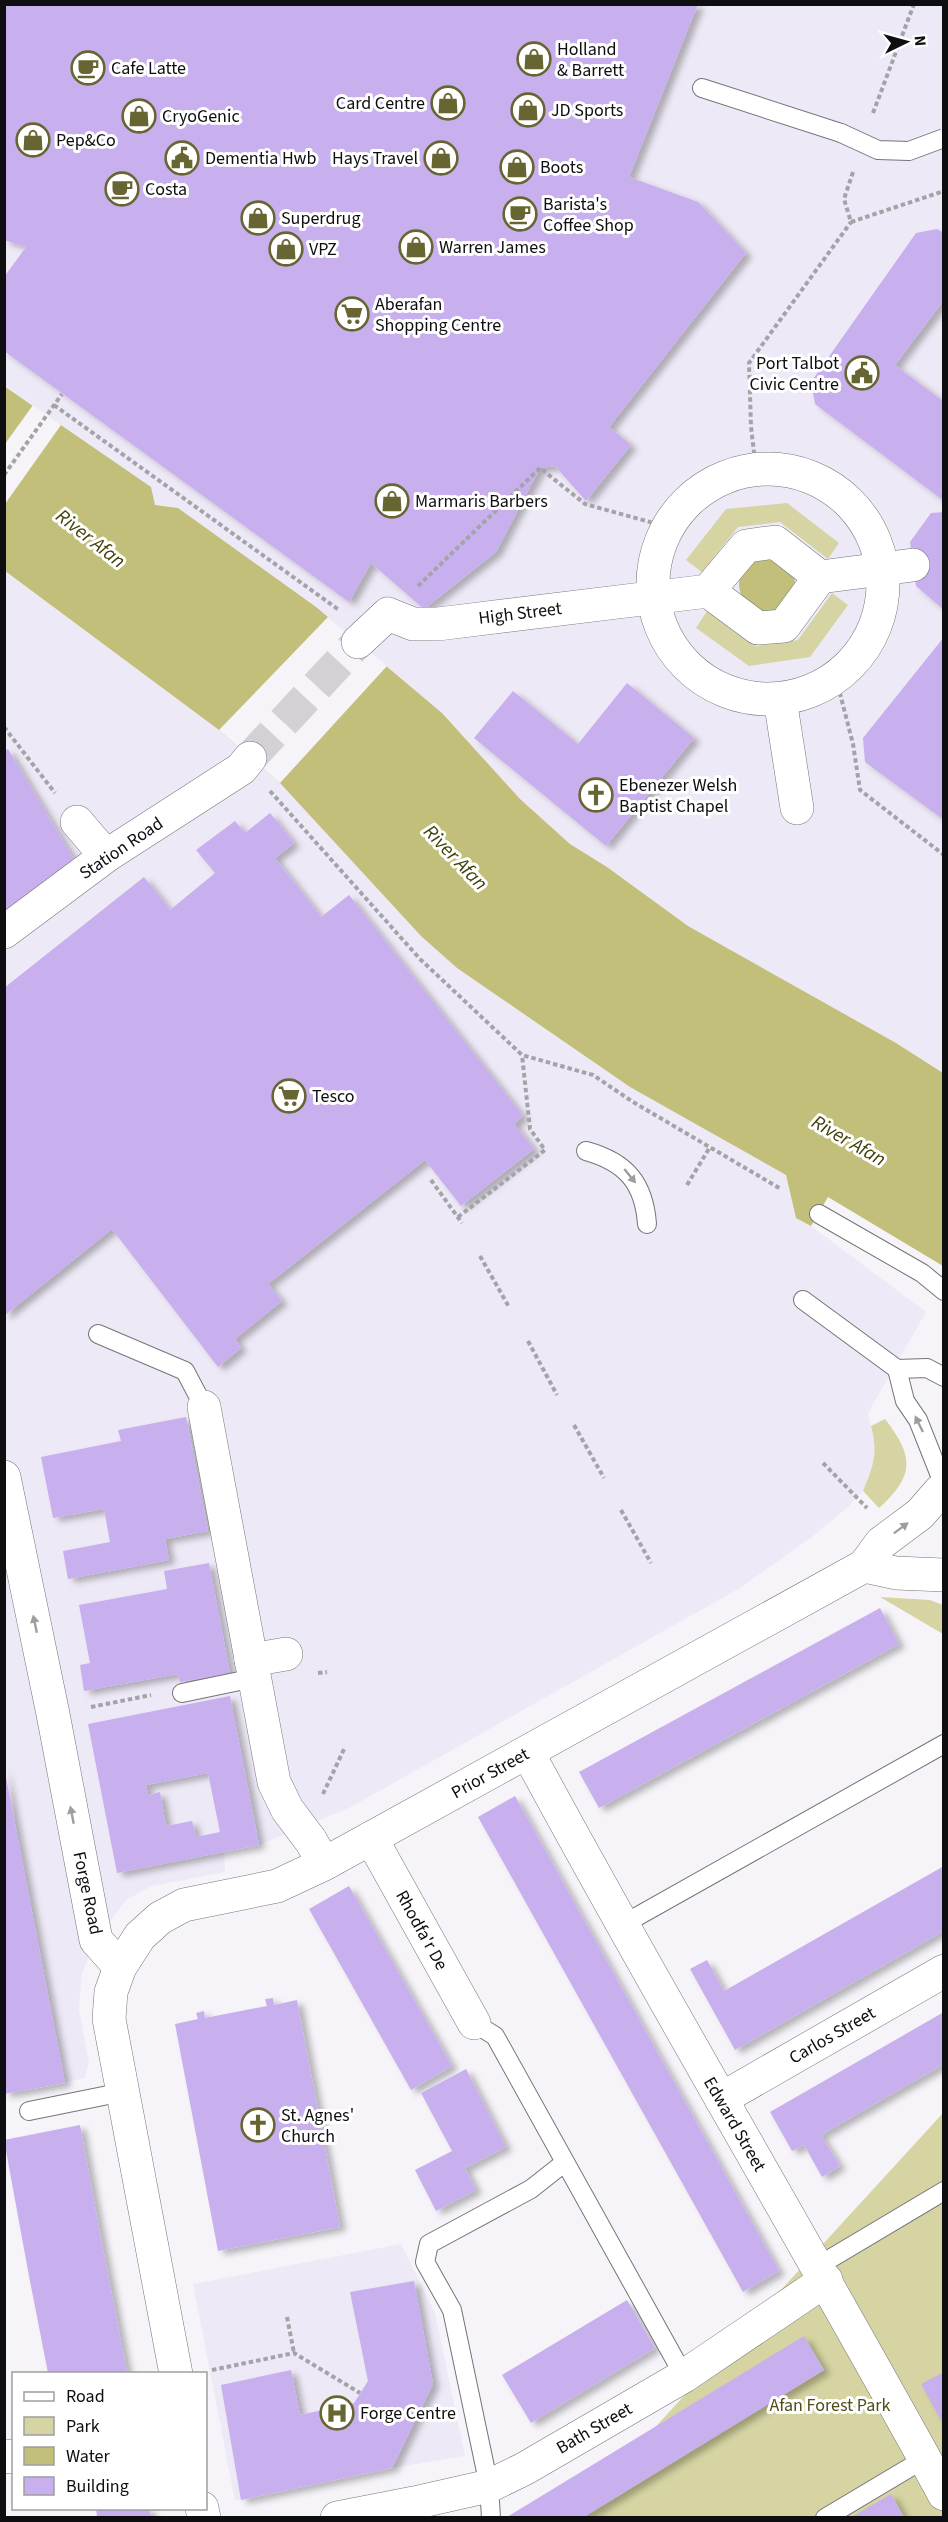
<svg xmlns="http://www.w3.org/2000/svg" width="948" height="2522" font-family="'Source Sans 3',sans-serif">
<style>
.built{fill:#eee9f6}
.green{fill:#d5d4a2}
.water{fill:#c1bf79}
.pier{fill:#f6f4f9}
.building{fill:#c8afee;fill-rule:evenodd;filter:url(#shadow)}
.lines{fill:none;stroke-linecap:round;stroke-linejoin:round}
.street-tunnel{stroke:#d3d1d6;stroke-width:33;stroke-dasharray:33 16;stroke-linecap:butt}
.lane-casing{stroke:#757478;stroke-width:20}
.street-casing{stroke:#757478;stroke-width:34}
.secondary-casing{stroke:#757478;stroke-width:34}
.path{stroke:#a4a3a7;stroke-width:4;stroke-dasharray:4.5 3;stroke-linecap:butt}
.lane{stroke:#fff;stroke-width:18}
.street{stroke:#fff;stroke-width:33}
.secondary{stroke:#fff;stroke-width:33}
.lane-bridge-casing{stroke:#757478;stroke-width:20;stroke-linecap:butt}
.lane-bridge{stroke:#fff;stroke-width:18}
.oneway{fill:#9f9e9f}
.labels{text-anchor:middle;stroke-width:6;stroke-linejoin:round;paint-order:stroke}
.poi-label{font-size:18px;fill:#0e0d0f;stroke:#fff;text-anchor:start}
.street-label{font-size:18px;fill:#0e0d0f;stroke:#fff}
.park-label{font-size:18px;fill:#504d19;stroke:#fff}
.water-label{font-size:20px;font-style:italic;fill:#434109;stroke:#fff}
</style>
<defs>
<filter id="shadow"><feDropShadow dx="6" dy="4" stdDeviation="3" flood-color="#0004"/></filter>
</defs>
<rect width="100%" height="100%" fill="#f6f4f9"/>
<!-- built -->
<g class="built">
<path d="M4,5H943V1073L896,1043L688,926L607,867L570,844L520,799L442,713L328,617L178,508L155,505L47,415L5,386Z"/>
<path d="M4,571L219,730L280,783L421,936L457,968L630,1087L786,1175L796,1218L811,1226L926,1312L868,1413L874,1440L875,1462L863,1491L850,1505L812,1537L740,1588L351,1807L259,1845L224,1852L225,1872L152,1886L126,1900L96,1940L82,1973L79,2010L89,2062L85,2078L5,2094Z"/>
<path d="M401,2244L435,2313L465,2456L392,2468L235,2501L193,2284Z"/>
</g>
<!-- green -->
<g class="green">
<path d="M787,503L839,543L828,559L780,522L738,527L702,572L686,560L726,509Z"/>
<path d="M832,593L848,605L810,657L749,666L696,628L707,611L756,646L798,640Z"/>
<path d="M885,1419C914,1456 915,1476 879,1508L863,1491C874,1465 878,1453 871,1426Z"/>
<path d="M880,1597L930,1600L943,1605V1634Z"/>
<path d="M943,2113V2517H573Z"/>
</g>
<!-- water -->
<g class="water">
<path d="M4,386L151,487L155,505L178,508L316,607L442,713L520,799L570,844L607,867L688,926L896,1043L943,1073V1266L828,1197L811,1226L796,1218L786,1175L630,1087L457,968L421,936L280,783L219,730L5,571Z"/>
<circle cx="767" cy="584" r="28"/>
</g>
<!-- pier -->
<g class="pier">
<path d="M33,405L61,425L5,504V444Z"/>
<path d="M328,617L387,666L280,783L219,730Z"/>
</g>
<!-- building -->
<g class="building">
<path d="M4,4H698L629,177L698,202L746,253L609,427L631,445L586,501L555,466L540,468L496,552L424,609L371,563L349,602L4,351V277L26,247L4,240Z"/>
<path d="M937,229L944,233V300L895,365L944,402V501L815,404L811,382L916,233Z"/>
<path d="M944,512V610L916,586L910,542L931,513Z"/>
<path d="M944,637V820L865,762L863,738Z"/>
<path d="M627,683L694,738L606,846L474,738L513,691L578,744Z"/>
<path d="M8,749L79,868L4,913V751Z"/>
<path d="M270,813L294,843L275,858L321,917L349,895L523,1116L514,1124L534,1149L461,1206L425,1160L268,1284L282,1301L235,1339L241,1348L218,1367L112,1229L4,1316V988L144,877L170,910L215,873L196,850L235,821L245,833Z"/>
<path d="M186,1417L208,1531L165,1539L169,1560L68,1579L63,1551L110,1542L104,1509L53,1518L41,1457L121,1441L118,1430Z"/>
<path d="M209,1563L230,1673L180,1682L178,1674L84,1691L80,1665L90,1663L79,1605L167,1589L164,1571Z"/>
<path d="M880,1608L899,1644L599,1808L579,1772Z"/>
<path d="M230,1696L259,1845L117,1873L88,1724ZM208,1773L220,1832L196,1837L192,1821L166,1826L160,1792L148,1795L146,1785Z"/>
<path d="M4,1767L65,2083L4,2094Z"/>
<path d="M515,1796L779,2271L743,2292L478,1817Z"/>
<path d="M944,1866V1931L735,2050L690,1969L707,1960L724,1991Z"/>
<path d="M349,1886L452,2066L411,2090L309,1909Z"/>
<path d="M273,1998L274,2005L297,2000L340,2227L218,2251L175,2024L198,2019L196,2013L204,2011L205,2018L267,2006L265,1999Z"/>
<path d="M944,2012V2064L821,2135L840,2166L822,2177L804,2145L792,2151L770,2112Z"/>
<path d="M466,2069L506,2147L465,2168L476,2190L436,2211L415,2170L452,2151L421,2093Z"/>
<path d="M80,2125L99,2228L127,2373H48L29,2276L4,2140Z"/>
<path d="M414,2281L433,2384L392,2468L241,2500L221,2385L291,2370L300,2415L354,2403L368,2381L350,2292Z"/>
<path d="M627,2300L655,2348L531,2423L502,2375Z"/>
<path d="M804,2336L824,2370L584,2517H507Z"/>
<path d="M944,2372V2426L921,2384Z"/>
<path d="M891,2494L904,2517H852Z"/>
<path d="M96,2508H149L151,2517H97Z"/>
</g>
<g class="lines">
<!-- street-tunnel -->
<path class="street-tunnel" d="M250,758L358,642"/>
<!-- lane casing -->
<g class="lane-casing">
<g id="lane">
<path d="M702,88L841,133"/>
<path d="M586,1151C626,1162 644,1183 647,1224"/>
<path d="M819,1214L922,1273L944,1291"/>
<path d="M803,1300L897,1369L927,1368L944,1377"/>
<path d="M98,1334L185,1371L204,1407"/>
<path d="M897,1369L905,1401L918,1420L941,1478"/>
<path d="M182,1693L254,1678"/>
<path d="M622,1925L944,1744"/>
<path d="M474,2023L495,2036L684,2376"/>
<path d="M29,2111L123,2092"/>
<path d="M818,2266L944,2191"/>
<path d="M491,2518L489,2486L452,2310L425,2262L429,2244L531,2189L564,2163"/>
<path d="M825,2518L924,2459"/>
</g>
</g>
<!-- street casing -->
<g class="street-casing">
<g id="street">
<circle cx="768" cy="584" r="115"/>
<path d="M820,577L913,565"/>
<path d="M358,642L388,614L413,624H438L708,591L758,628L784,626L820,577L775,542L746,546L708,591"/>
<path d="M780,699L797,808"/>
<path d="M77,822L106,856"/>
<path d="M4,932L106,856L241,769L250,758"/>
<path d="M204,1407L274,1782L287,1809L311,1841L324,1864"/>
<path d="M4,1477L53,1714L96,1940L120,1967"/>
<path d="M251,1660L286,1654"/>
<path d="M528,1753C662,2002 808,2245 944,2494"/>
<path d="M371,1838L474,2023"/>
<path d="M721,2099L944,1971"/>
<path d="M4,2457L14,2456"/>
<path d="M337,2518L414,2503L489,2486L524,2469L684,2376L826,2280"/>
</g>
</g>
<!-- secondary casing -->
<g class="secondary-casing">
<g id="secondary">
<path d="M864,1566L896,1573L944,1575"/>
<path d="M176,2374L109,2019L111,1992L120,1967L140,1936L160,1918L184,1905L277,1886L324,1864L864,1566L881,1543L920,1514L940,1491"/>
<path d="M202,2508L204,2518"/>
</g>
</g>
<!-- path -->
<g class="path">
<path d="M873,113L914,4"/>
<path d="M853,172L844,199L851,222L944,191"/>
<path d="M54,405L339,610"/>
<path d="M756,469L751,427L749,363L851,222"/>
<path d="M4,475L62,394"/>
<path d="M418,586L540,468L585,504L668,527"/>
<path d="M836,678L853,744L860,790L944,855"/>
<path d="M4,727L55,793"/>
<path d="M270,791L420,959L522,1055L593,1075L633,1102L781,1189"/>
<path d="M431,1180L462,1223"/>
<path d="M687,1185L710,1147"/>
<path d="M458,1217L545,1150L530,1129L522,1055"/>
<path d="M480,1256L509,1307"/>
<path d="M528,1341L557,1395"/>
<path d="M574,1425L604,1478"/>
<path d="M823,1463L867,1508"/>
<path d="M621,1510L651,1563"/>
<path d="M318,1673L327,1672"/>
<path d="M91,1707L151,1695"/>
<path d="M323,1794L345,1747"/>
<path d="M287,2317L294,2353"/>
<path d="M212,2370L294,2353L360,2393"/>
</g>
<!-- lane -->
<use href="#lane" class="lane"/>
<!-- street -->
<use href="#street" class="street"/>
<!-- secondary -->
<use href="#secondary" class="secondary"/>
<!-- lane-bridge casing -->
<g class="lane-bridge-casing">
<path id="lane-bridge" d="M841,133L878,150L909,151L944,138"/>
</g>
<!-- lane-bridge -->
<use href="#lane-bridge" class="lane-bridge"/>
</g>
<!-- one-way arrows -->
<defs><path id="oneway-solid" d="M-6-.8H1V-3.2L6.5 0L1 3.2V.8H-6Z" transform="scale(1.5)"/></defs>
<g class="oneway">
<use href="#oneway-solid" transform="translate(630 1176) rotate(51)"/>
<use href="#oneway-solid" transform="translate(919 1424) rotate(-116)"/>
<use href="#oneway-solid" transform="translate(901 1528) rotate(-37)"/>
<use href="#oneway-solid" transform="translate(35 1624) rotate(-102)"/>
<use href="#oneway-solid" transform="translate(72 1815) rotate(-101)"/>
</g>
<!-- icons -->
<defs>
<g id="shop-ring" transform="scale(1.725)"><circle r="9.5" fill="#fff" stroke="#676532" stroke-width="1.5"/><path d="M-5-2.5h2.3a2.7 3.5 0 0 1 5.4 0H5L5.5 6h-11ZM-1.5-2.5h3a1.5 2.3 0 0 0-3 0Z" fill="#676532"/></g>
<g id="cafe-ring" transform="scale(1.725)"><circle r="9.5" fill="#fff" stroke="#676532" stroke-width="1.5"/><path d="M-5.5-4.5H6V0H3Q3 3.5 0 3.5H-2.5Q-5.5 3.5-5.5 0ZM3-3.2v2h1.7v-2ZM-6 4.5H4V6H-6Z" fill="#676532"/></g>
<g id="civic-ring" transform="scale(1.725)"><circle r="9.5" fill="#fff" stroke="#676532" stroke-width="1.5"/><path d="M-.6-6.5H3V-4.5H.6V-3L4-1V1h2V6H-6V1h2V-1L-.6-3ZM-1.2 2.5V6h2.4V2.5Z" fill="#676532"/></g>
<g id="supermarket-ring" transform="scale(1.725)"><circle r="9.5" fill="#fff" stroke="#676532" stroke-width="1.5"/><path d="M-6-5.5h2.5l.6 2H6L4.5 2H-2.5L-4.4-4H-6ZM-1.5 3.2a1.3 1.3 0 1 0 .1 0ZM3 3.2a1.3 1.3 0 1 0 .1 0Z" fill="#676532"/></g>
<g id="church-ring" transform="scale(1.725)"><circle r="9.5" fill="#fff" stroke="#676532" stroke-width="1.5"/><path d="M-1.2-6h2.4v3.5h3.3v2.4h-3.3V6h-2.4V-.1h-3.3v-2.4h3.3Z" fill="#676532"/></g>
<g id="hospital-ring" transform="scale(1.725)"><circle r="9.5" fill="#fff" stroke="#676532" stroke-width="1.5"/><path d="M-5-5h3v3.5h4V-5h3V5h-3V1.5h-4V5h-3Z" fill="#676532"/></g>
</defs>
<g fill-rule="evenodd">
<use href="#shop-ring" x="534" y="59"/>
<use href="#cafe-ring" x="88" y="68"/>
<use href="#shop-ring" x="448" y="103"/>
<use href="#shop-ring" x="528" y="110"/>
<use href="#shop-ring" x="139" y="116"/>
<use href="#shop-ring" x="33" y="140"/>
<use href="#civic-ring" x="182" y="158"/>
<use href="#shop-ring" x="441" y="158"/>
<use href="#shop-ring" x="517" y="167"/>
<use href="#cafe-ring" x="122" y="189"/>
<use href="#cafe-ring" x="520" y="214"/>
<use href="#shop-ring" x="258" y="218"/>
<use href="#shop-ring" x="416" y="247"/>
<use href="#shop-ring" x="286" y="249"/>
<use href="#supermarket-ring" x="352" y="314"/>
<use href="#civic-ring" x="862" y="373"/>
<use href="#shop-ring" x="392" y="501"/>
<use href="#church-ring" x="596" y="795"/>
<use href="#supermarket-ring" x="289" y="1096"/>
<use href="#church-ring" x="258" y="2125"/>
<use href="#hospital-ring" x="337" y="2413"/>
</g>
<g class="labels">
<!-- poi labels -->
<g class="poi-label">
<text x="557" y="55">Holland<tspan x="557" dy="21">&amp; Barrett</tspan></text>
<text x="111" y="74">Cafe Latte</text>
<text x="425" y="109" text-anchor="end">Card Centre</text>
<text x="551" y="116">JD Sports</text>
<text x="162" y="122">CryoGenic</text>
<text x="56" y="146">Pep&amp;Co</text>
<text x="205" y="164">Dementia Hwb</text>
<text x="418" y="164" text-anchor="end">Hays Travel</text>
<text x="540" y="173">Boots</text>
<text x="145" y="195">Costa</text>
<text x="543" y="210">Barista's<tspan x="543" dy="21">Coffee Shop</tspan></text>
<text x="281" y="224">Superdrug</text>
<text x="439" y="253">Warren James</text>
<text x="309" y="255">VPZ</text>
<text x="375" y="310">Aberafan<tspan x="375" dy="21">Shopping Centre</tspan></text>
<text x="839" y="369" text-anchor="end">Port Talbot<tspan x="839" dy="21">Civic Centre</tspan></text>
<text x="415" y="507">Marmaris Barbers</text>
<text x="619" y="791">Ebenezer Welsh<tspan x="619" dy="21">Baptist Chapel</tspan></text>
<text x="312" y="1102">Tesco</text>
<text x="281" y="2121">St. Agnes'<tspan x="281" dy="21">Church</tspan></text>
<text x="360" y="2419">Forge Centre</text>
</g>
<!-- street labels -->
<g class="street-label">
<text transform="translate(520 613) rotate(-7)" y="6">High Street</text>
<text transform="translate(121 848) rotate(-34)" y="6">Station Road</text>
<text transform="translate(490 1773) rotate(-29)" y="6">Prior Street</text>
<text transform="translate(88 1893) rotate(78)" y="6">Forge Road</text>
<text transform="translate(422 1930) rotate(61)" y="6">Rhodfa'r De</text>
<text transform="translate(832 2035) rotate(-30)" y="6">Carlos Street</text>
<text transform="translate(735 2124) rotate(60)" y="6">Edward Street</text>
<text transform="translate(594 2428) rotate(-30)" y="6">Bath Street</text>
</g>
<!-- park labels -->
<g class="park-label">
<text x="830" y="2411">Afan Forest Park</text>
</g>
<!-- water labels -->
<g class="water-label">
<text transform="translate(91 538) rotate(38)" y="7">River Afan</text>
<text transform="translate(456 857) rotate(46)" y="7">River Afan</text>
<text transform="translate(849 1140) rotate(30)" y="7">River Afan</text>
</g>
</g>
<!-- border -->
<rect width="948" height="2522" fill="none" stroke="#0e0d0f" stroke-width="12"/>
<!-- legend -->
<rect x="12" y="2372" width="195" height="138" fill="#ffffff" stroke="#9f9e9f" stroke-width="1.5"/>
<rect x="24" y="2392" width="30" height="9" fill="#ffffff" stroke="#9f9e9f" stroke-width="1.5"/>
<text x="66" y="2402" font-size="18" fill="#0e0d0f">Road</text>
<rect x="24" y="2417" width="30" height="18" fill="#d5d4a2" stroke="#9f9e9f" stroke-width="1.5"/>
<text x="66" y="2432" font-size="18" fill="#0e0d0f">Park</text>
<rect x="24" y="2447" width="30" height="18" fill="#c1bf79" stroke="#9f9e9f" stroke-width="1.5"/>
<text x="66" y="2462" font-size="18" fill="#0e0d0f">Water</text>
<rect x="24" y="2477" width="30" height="18" fill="#c8afee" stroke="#9f9e9f" stroke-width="1.5"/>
<text x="66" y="2492" font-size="18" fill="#0e0d0f">Building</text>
<!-- north arrow -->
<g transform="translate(906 42) rotate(85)" stroke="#ffffff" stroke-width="4.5" paint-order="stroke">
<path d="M0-4.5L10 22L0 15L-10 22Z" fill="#0e0d0f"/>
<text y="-9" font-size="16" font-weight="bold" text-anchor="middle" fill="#0e0d0f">N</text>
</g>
</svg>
